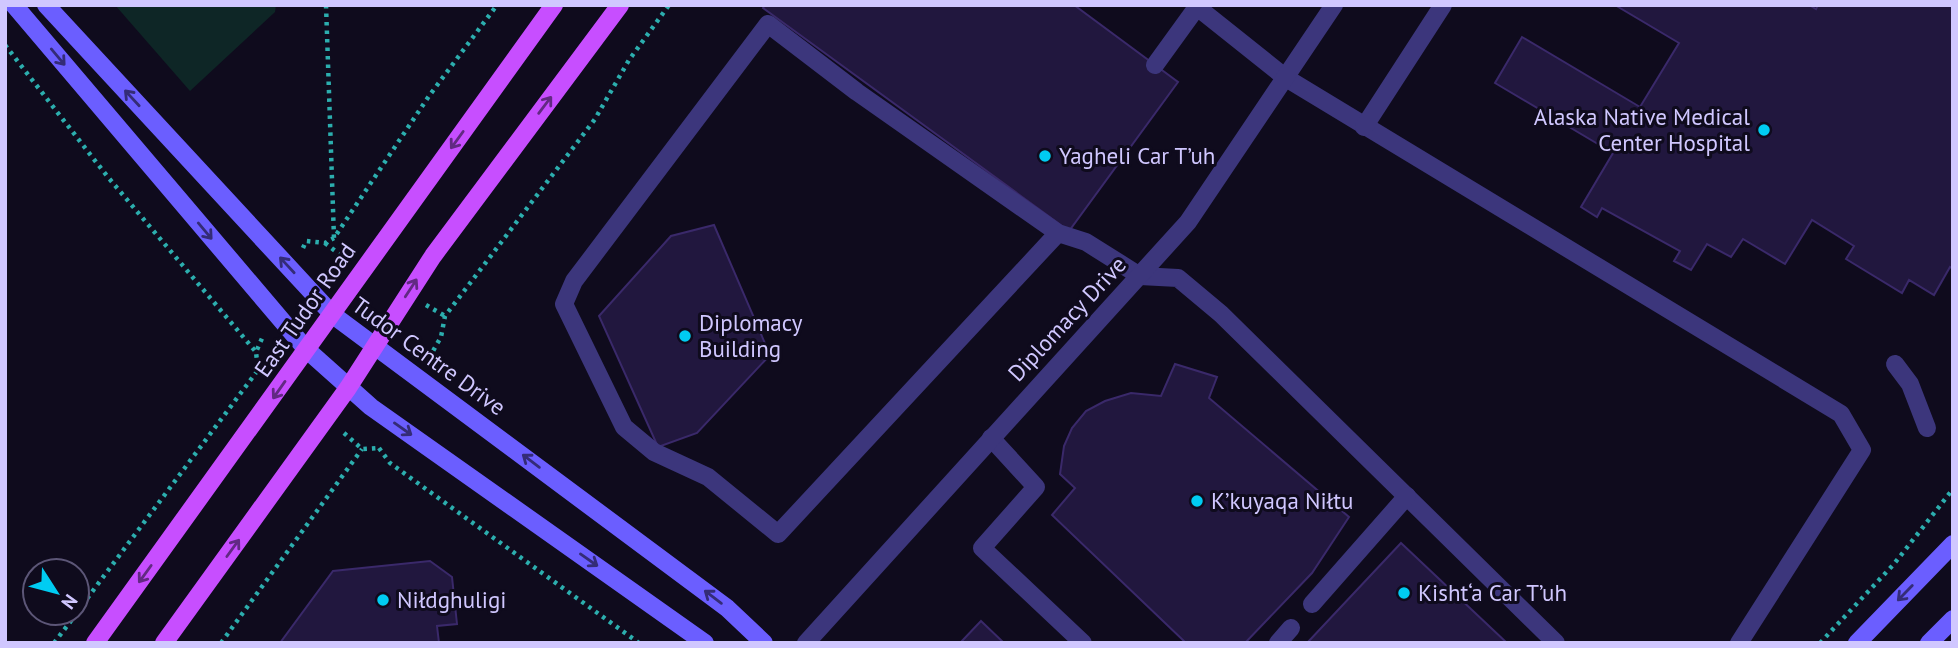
<svg xmlns="http://www.w3.org/2000/svg" width="1958" height="648" font-family="'PT Sans',sans-serif">
<style>
.green{fill:#0e2626}
.building{fill:#21173e;stroke:#3a296a;stroke-width:2}
.lines{fill:none;stroke-linecap:round;stroke-linejoin:round}
.path{stroke:#2caeae;stroke-width:4.5;stroke-dasharray:3.5 5;stroke-linecap:butt}
.lane{stroke:#3c367c;stroke-width:18}
.street{stroke:#3c367c;stroke-width:18}
.secondary{stroke:#6b5eff;stroke-width:18}
.primary{stroke:#c74eff;stroke-width:18}
.oneway{stroke:#342c77}
.oneway2{stroke:#622983}
.poi-dot{fill:#00ccf2;stroke:#0f0b1d;stroke-width:2.5}
.labels{text-anchor:middle;stroke-width:6;stroke-linejoin:round;paint-order:stroke}
.poi-label{font-size:23px;fill:#d0c7ff;stroke:#0f0b1d;text-anchor:start}
.street-label{font-size:23px;fill:#d0c7ff;stroke:#0f0b1d}
</style>
<rect width="100%" height="100%" fill="#0f0b1d"/>
<!-- green -->
<path class="green" d="M115,5H276L275,12L190,91Z"/>
<!-- building -->
<g class="building">
<path d="M765,5H1074L1178,82L1069,231L763,8Z"/>
<path d="M1615,5H1809L1816,9L1818,5H1953V269L1950,267L1934,295L1909,280L1902,293L1846,259L1854,246L1812,220L1785,264L1743,239L1731,257L1707,244L1691,270L1674,261L1680,251L1602,208L1597,217L1581,207L1613,153L1495,83L1522,37L1640,107L1679,43Z"/>
<path d="M714,225L770,355L697,433L658,447L599,316L671,236Z"/>
<path d="M1175,364L1217,377L1209,398L1349,517L1312,573L1245,643H1186L1052,515L1075,488L1060,474L1064,446L1072,428L1086,411L1105,401L1131,393L1161,396Z"/>
<path d="M1401,543L1507,643H1307Z"/>
<path d="M430,561L452,577L457,624L437,626L439,643H280L333,571Z"/>
<path d="M981,621L1004,643H960Z"/>
</g>
<g class="lines">
<!-- path -->
<g class="path">
<path d="M326,5L334,238L429,96L497,5"/>
<path d="M5,45L107,176L256,352"/>
<path d="M325,243L343,257"/>
<path d="M303,248L306,241L325,243L334,238"/>
<path d="M426,305L445,316"/>
<path d="M429,358L441,337L445,316L595,119L629,60L669,5"/>
<path d="M344,433L362,449L379,448"/>
<path d="M379,448L390,463L639,643"/>
<path d="M77,612L258,370L256,352L263,336"/>
<path d="M54,643L77,613"/>
<path d="M221,643L362,449"/>
<path d="M1820,643L1894,564L1953,489"/>
</g>
<!-- lane -->
<g class="lane">
<path d="M1155,65L1197,7L1286,78L1841,414L1862,450L1739,643"/>
<path d="M1364,127L1443,5"/>
<path d="M1058,233L778,534L708,477L654,452L624,427L564,304L574,281L768,24L857,92L1058,233L1086,242L1140,276L1178,278L1221,314L1556,643"/>
<path d="M1895,364L1910,384L1927,428"/>
<path d="M991,438L1036,487L982,548L1083,643"/>
<path d="M1312,604L1407,496"/>
<path d="M1278,643L1291,628"/>
</g>
<!-- street -->
<path class="street" d="M806,643L1188,222L1334,5"/>
<!-- secondary -->
<g class="secondary">
<path d="M14,5L306,349L371,407L705,643"/>
<path d="M46,5L333,315L727,608L764,643"/>
<path d="M1857,643L1953,544"/>
<path d="M1929,643L1953,619"/>
</g>
<!-- primary -->
<g class="primary">
<path d="M95,643L554,5"/>
<path d="M164,643L348,388L433,256L620,5"/>
</g>
</g>
<!-- one-way arrows -->
<defs><path id="oneway-shaft" d="M-6 0H5M1.5-3L5.5 0L1.5 3" fill="none" stroke-width="1.6" stroke-linecap="round" stroke-linejoin="round" transform="scale(1.75)"/></defs>
<g class="oneway">
<use href="#oneway-shaft" transform="translate(58 57) rotate(50)"/>
<use href="#oneway-shaft" transform="translate(132 98) rotate(-133)"/>
<use href="#oneway-shaft" transform="translate(205 231) rotate(50)"/>
<use href="#oneway-shaft" transform="translate(287 265) rotate(-133)"/>
<use href="#oneway-shaft" transform="translate(403 429) rotate(35)"/>
<use href="#oneway-shaft" transform="translate(531 461) rotate(-143)"/>
<use href="#oneway-shaft" transform="translate(589 560) rotate(35)"/>
<use href="#oneway-shaft" transform="translate(1905 593) rotate(134)"/>
<use href="#oneway-shaft" transform="translate(713 597) rotate(-143)"/>
</g>
<g class="oneway2">
<use href="#oneway-shaft" transform="translate(545 105) rotate(-53)"/>
<use href="#oneway-shaft" transform="translate(457 140) rotate(126)"/>
<use href="#oneway-shaft" transform="translate(411 288) rotate(-57)"/>
<use href="#oneway-shaft" transform="translate(279 390) rotate(125)"/>
<use href="#oneway-shaft" transform="translate(233 548) rotate(-54)"/>
<use href="#oneway-shaft" transform="translate(145 574) rotate(126)"/>
</g>
<!-- markers -->
<g class="poi-dot">
<circle cx="1764" cy="130" r="7"/>
<circle cx="1045" cy="156" r="7"/>
<circle cx="685" cy="336" r="7"/>
<circle cx="1197" cy="501" r="7"/>
<circle cx="1404" cy="593" r="7"/>
<circle cx="383" cy="600" r="7"/>
</g>
<g class="labels">
<!-- poi labels -->
<g class="poi-label">
<text x="1750" y="125" text-anchor="end">Alaska Native Medical<tspan x="1750" dy="26">Center Hospital</tspan></text>
<text x="1059" y="164">Yagheli Car T’uh</text>
<text x="699" y="331">Diplomacy<tspan x="699" dy="26">Building</tspan></text>
<text x="1211" y="509">K’kuyaqa Niłtu</text>
<text x="1418" y="601">Kisht‘a Car T’uh</text>
<text x="397" y="608">Niłdghuligi</text>
</g>
<!-- street labels -->
<g class="street-label">
<text transform="translate(305 310) rotate(-55)" y="8">East Tudor Road</text>
<text transform="translate(1067 319) rotate(-47)" y="8">Diplomacy Drive</text>
<text transform="translate(429 356) rotate(36)" y="8">Tudor Centre Drive</text>
</g>
</g>
<!-- border -->
<rect width="1958" height="648" fill="none" stroke="#d0c7ff" stroke-width="14"/>
<!-- north arrow -->
<g transform="translate(56 592) rotate(126)"><circle r="33" fill="#0f0b1d" stroke="#5c5677" stroke-width="2"/>
<path d="M0-5L12 26L0 18L-12 26Z" fill="#00ccf2"/>
<text y="-10" font-size="19" font-weight="bold" text-anchor="middle" fill="#d0c7ff">N</text>
</g>
</svg>
